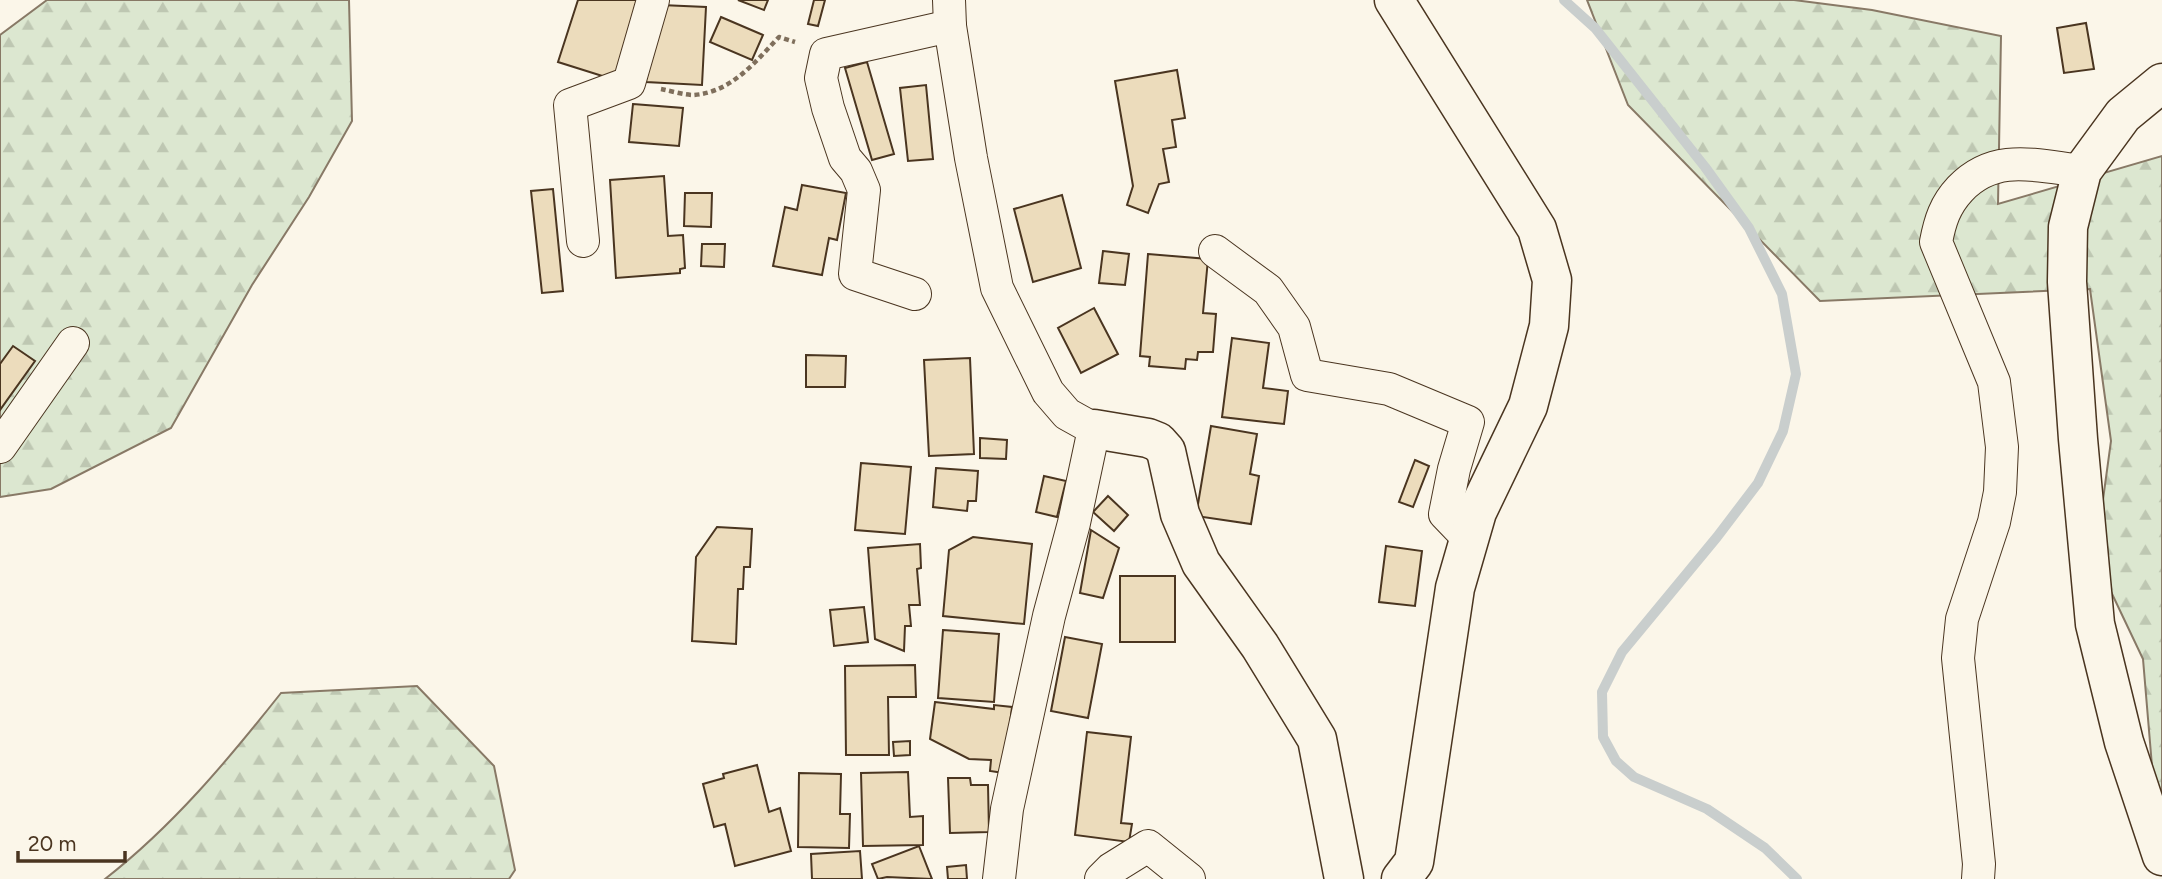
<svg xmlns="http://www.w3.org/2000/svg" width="2162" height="879" font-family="Figtree,sans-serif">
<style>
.forest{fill:url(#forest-firs);stroke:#887966;stroke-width:2}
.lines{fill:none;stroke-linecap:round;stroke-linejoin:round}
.stream{stroke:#c9cecd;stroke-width:10}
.building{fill:#ecdcbc;stroke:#4a3520;stroke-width:2}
.minor-casing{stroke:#4a3520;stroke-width:34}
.tertiary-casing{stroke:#4a3520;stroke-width:41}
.path{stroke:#7f6f5c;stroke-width:4.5;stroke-dasharray:5 3.5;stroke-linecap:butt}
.minor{stroke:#fbf6e9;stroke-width:32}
.tertiary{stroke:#fbf6e9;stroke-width:38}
</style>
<defs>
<pattern id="forest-firs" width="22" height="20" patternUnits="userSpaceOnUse" patternTransform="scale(1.75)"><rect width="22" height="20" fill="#dce7d0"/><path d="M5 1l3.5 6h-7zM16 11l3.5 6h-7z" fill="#bec7b2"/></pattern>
</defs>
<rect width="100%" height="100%" fill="#fbf6e9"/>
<!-- forest -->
<g class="forest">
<path d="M47,0H349L352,121L309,197L252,285L171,428L51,489L0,497V35Z"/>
<path d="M1587,0H1794L1872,10L2001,36L1998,204L2162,156V818L2154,790L2143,659L2095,558L2111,441L2090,289L1820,301L1628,105Z"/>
<path d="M417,686L494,766L515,870L509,879H105C173,826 228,760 281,693Z"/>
</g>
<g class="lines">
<!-- stream -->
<path class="stream" d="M1564,0L1595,28L1705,167L1749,228L1782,294L1796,374L1783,431L1758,483L1717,537L1622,652L1602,692L1603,737L1616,761L1634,777L1707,809L1765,848L1797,879"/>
</g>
<!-- building -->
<g class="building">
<path d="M578,0H641L615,80L558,62Z"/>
<path d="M738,0H768L764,10Z"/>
<path d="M814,0H825L818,26L808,24Z"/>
<path d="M661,5L706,7L702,85L646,82L649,31Z"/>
<path d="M721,17L763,35L752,60L710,42Z"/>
<path d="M2086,23L2094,69L2064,73L2057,28Z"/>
<path d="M867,62L894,154L872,160L845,68Z"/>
<path d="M1177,70L1185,118L1172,120L1176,147L1163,149L1169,182L1159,184L1148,213L1127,205L1133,186L1115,81Z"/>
<path d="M926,85L933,159L908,161L900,88Z"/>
<path d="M633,104L683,108L679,146L629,142Z"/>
<path d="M664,176L668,236L683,235L685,268L680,269V273L616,278L610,180Z"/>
<path d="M802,185L846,193L837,240L829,238L822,275L773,266L785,207L797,210Z"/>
<path d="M553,189L563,291L542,293L531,191Z"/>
<path d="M685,193H712L711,227L684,226Z"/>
<path d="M1062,195L1081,268L1033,282L1014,209Z"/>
<path d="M702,244H725L724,267L701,266Z"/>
<path d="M1103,251L1129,254L1125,285L1099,283Z"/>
<path d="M1148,254L1208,259L1203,313L1216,314L1213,352H1198L1197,360L1186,359L1185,369L1149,366L1150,357L1140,356Z"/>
<path d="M1094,308L1118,354L1081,373L1058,328Z"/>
<path d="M1232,338L1269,343L1263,388L1288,391L1284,424L1222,417Z"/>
<path d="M13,346L35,361L0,410V364Z"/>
<path d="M806,355L846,356L845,387H806Z"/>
<path d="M970,358L974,454L929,456L924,360Z"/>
<path d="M1211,426L1257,434L1250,474L1259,476L1251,524L1196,516Z"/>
<path d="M980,438L1007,440L1006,459L980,458Z"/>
<path d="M1415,460L1429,466L1413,507L1399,502Z"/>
<path d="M861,463L911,467L905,534L855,530Z"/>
<path d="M936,468L978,471L976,501H968L967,511L933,507Z"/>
<path d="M1044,476L1066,481L1057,517L1036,512Z"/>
<path d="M1108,496L1128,515L1114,531L1093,512Z"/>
<path d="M717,527L752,529L750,567H744L743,589H738L736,644L692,641L696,557Z"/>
<path d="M1091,530L1119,548L1103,598L1080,593Z"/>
<path d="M973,537L1032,544L1024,624L943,616L949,550Z"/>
<path d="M920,544L921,568L917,569L920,605H909L911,626H905L904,651L875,639L868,548Z"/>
<path d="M1386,546L1422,551L1415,606L1379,602Z"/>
<rect x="1120" y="576" width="55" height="66"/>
<path d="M864,607L868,642L834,646L830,610Z"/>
<path d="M943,630L999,634L994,702L938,698Z"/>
<path d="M1065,637L1102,644L1088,718L1051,711Z"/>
<path d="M915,665L916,697H888L889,755H846L845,666Z"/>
<path d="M935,702L994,709V705L1012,707L1004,773L990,771L991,760L969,759L930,739Z"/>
<path d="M1087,732L1131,737L1121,823L1132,824L1129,842L1075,835Z"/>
<path d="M910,741V755L894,756L893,742Z"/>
<path d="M757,765L769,812L780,808L791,851L735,866L725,824L714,827L703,784L724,778L723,774Z"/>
<path d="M908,772L910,817L923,816V845L863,846L861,773Z"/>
<path d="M799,773L841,774L840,814H850L849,848L798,847Z"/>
<path d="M948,778H970L971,785H988L989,832L950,833Z"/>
<path d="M919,846L932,879L887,877L878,879L872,864Z"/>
<path d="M860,851L862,879H812L811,854Z"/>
<path d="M966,865L967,879H948L947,867Z"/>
</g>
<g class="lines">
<!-- minor casing -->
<g class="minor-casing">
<g id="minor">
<path d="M949,0L950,26L971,158L997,288L1048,392L1067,414L1094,429L1074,523L1049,616L1007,809L999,879"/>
<path d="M583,241L570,105L629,83L653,0"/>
<path d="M1215,251L1268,290L1294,327L1307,375L1389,389L1468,422L1454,469L1445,514L1469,539"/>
<path d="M915,294L855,274L864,190L856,171L845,158L828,108L821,78L826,54L950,26"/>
<path d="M0,447L73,343"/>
<path d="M1101,879L1111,869L1148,846L1189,879"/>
<path d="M1978,879L1979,864L1958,658L1962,619L1994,522L2000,492L2002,447L1994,382L1936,242C1940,221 1945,205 1960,189C1995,152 2037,166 2082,171"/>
</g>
</g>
<!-- tertiary casing -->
<g class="tertiary-casing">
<g id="tertiary">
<path d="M1394,0L1537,229L1552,280L1549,326L1528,406L1477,512L1455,588L1414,862L1401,879"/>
<path d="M2162,83L2123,115L2082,171L2068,227L2067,282L2078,439L2095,624L2124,742L2162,856"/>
<path d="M1094,429L1148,438L1158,442L1166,451L1180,514L1201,563L1260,646L1317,739L1344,879"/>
</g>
</g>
<!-- path -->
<path class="path" d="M661,89C671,91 684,95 694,95C732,92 755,62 779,37L795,42"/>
<!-- minor -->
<use href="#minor" class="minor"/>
<!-- tertiary -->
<use href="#tertiary" class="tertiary"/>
</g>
<!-- scale -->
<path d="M18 851v10h107v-10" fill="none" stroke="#4a3520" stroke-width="3.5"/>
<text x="28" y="851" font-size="21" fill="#4a3520" stroke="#fbf6e9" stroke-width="5" paint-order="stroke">20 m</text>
</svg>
